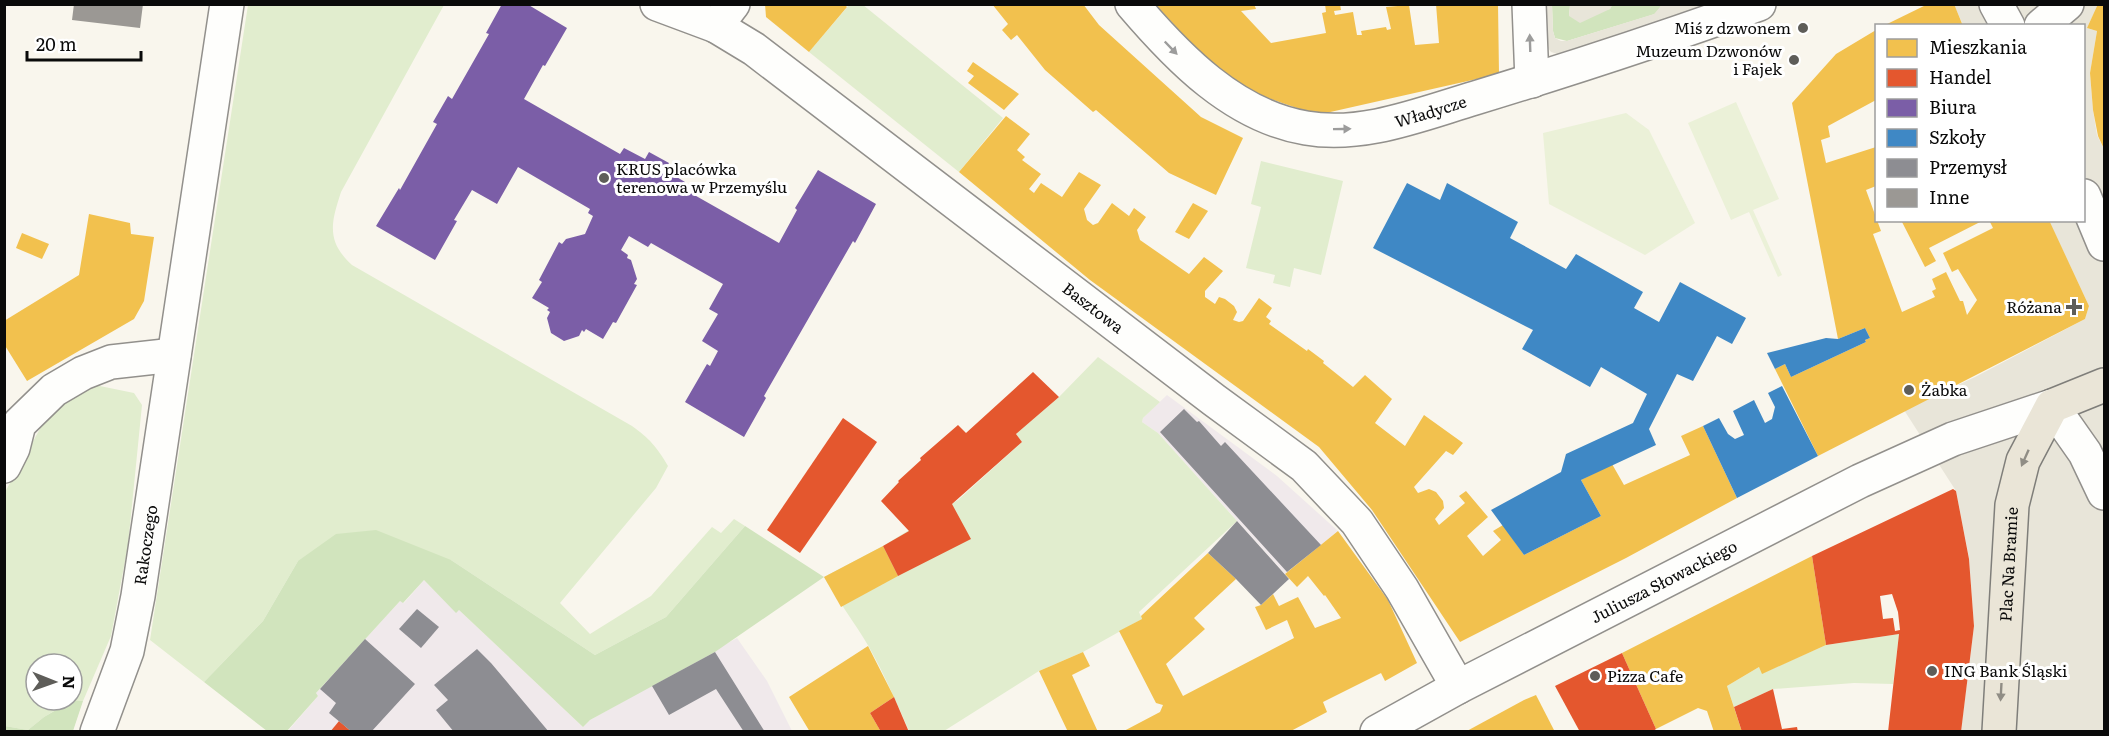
<svg xmlns="http://www.w3.org/2000/svg" width="2109" height="736" font-family="Literata,serif">
<style>
.industrial{fill:#f0e9eb}
.green{fill:#e1edce}
.forest{fill:#d1e4bd}
.pitch{fill:#ebf1d8}
.plaza{fill:#e8e5d9}
.homes{fill:#f2c14e}
.shops{fill:#e4572e;fill-rule:evenodd}
.offices{fill:#7b5ea7}
.schools{fill:#3f88c5}
.industry{fill:#8d8d92}
.building{fill:#9b9894}
.lines{fill:none;stroke-linecap:round;stroke-linejoin:round}
.minor-casing{stroke:#92908c;stroke-width:36}
.major-casing{stroke:#7f7e7a;stroke-width:36}
.minor{stroke:#fefefc;stroke-width:33}
.major{stroke:#eae5d7;stroke-width:33}
.oneway{fill:#9c9c9b}
.oneway2{fill:#908d85}
.poi-dot{fill:#5e5d59;stroke:#fff;stroke-width:2}
.labels{text-anchor:middle;stroke-width:6;stroke-linejoin:round;paint-order:stroke}
.poi-label{font-size:16px;fill:#0a0a0a;stroke:#fff;text-anchor:start}
.street-label{font-size:16px;fill:#0a0a0a;stroke:#fff}
</style>
<rect width="100%" height="100%" fill="#f9f6ed"/>
<!-- industrial -->
<g class="industrial">
<path d="M1167,395L1277,476L1338,531L1285,574L1158,433L1142,422L1143,418Z"/>
<path d="M424,580L456,612L459,610L583,727L590,720L737,638L767,681L792,731L287,732L318,696L316,693L400,601L404,603Z"/>
</g>
<!-- green -->
<g class="green">
<path d="M248,5H444L341,192C331,223 326,241 352,265L632,426C649,438 657,447 668,466L656,488L560,603L590,634L651,596L712,527L721,533L734,519L745,526L666,617L595,655L451,560L298,561L263,621L204,682L150,640Z"/>
<path d="M849,5H863L1003,118L959,172L809,52Z"/>
<path d="M1261,161L1343,181L1321,275L1294,268L1290,287L1273,283L1275,275L1246,268L1261,207L1251,204Z"/>
<path d="M1098,357L1160,402L1143,418L1142,422L1158,433L1237,521L1139,612L1142,619L1083,652L1039,671L944,731H909C897,703 884,674 869,647C855,623 838,601 824,577L883,546L958,500L1022,442L1016,434L1059,397Z"/>
<path d="M90,384L134,393L142,405L128,545L111,636L83,701L72,700V664H36V700H72L44,717L28,730L5,726V492L47,416Z"/>
<path d="M1899,634L1893,684L1854,683L1773,689L1734,707L1727,686L1759,667L1763,673L1826,645Z"/>
</g>
<!-- forest -->
<g class="forest">
<path d="M1658,4L1661,6L1655,14L1567,41L1555,38L1553,31L1552,5H1570L1569,16L1610,9L1612,5Z"/>
<path d="M745,526L824,577L715,652L590,720L583,727L459,610L456,613L424,580L403,603L400,601L316,693L318,696L287,731H267L204,682L263,621L298,561L336,534L376,530L451,560L595,655L666,617Z"/>
<path d="M73,700L83,701L73,731H5V726L28,730L44,717Z"/>
</g>
<!-- pitch -->
<g class="pitch">
<path d="M1736,102L1779,199L1753,210L1782,275L1778,277L1749,212L1731,220L1688,123Z"/>
<path d="M1626,113L1649,130L1695,223L1645,255L1549,204L1543,133Z"/>
</g>
<!-- plaza -->
<g class="plaza">
<path d="M1539,5H1552L1553,31L1555,38L1561,41H1567L1654,14L1661,6L1658,5H1726L1561,55L1551,52L1545,44Z"/>
<path d="M1570,5V4L1612,5L1610,9L1580,23L1569,16Z"/>
<path d="M1954,5H2098L2087,28L2097,31L2090,73L2093,110L2097,135L2104,149V731H1961L1974,626L1969,558L1956,491L1904,410L1975,377L2085,319L2089,306L2049,221L2084,220V26L1963,25Z"/>
</g>
<!-- homes -->
<g class="homes">
<path d="M765,4H844L847,7L809,52L766,17Z"/>
<path d="M992,4H1083L1099,25L1201,117L1243,138L1216,195L1169,173L1096,110L1093,112L1045,70L1017,35L1011,40L1002,30L1008,24Z"/>
<path d="M1155,4H1254L1256,9L1241,11L1271,43L1326,33L1322,13L1326,12L1325,4H1340L1341,10L1334,11L1335,15L1353,12L1357,35H1362L1361,31L1386,27L1387,30L1391,29L1386,7L1409,5L1415,45L1439,43L1436,4H1498L1499,74L1317,115L1256,94L1220,74Z"/>
<path d="M1928,4H1954L1963,26H1883Z"/>
<path d="M2098,4H2104V149L2098,136L2093,110L2090,73L2097,31L2087,28Z"/>
<path d="M1876,30V100L1828,126L1830,137L1821,140L1826,163L1876,147V186L1866,190L1881,231L1873,234L1902,312L1935,297L1932,291L1936,289L1932,279L1946,272L1960,301H1963L1967,315L1977,300L1958,269L1952,272L1943,253L1993,228L1989,220H2049L2089,306L2085,319L1818,456L1775,369L1785,364L1791,377L1866,342L1865,340L1870,338L1865,328L1838,339L1792,103L1836,54Z"/>
<path d="M973,62L1019,94L1004,110L968,83L974,76L967,71Z"/>
<path d="M1006,116L1030,134L1017,150L1025,157L1022,160L1041,174L1029,189L1034,193L1041,183L1062,197L1079,172L1101,185L1084,209L1087,220L1093,225L1098,223L1112,203L1129,216L1134,208L1146,217L1137,230L1140,240L1189,274L1204,257L1223,271L1205,291V297L1215,304L1219,297L1225,299L1234,306L1237,312L1233,320L1239,322L1243,321L1259,298L1272,308L1266,317L1271,321L1269,324L1307,351L1308,349L1324,361L1323,363L1353,387L1365,375L1392,399L1375,423L1405,446L1424,415L1463,443L1453,455L1446,451L1414,487L1418,493L1429,489L1436,492L1443,501L1444,508L1435,519L1439,525L1465,503L1459,496L1466,491L1488,517L1467,536L1483,556L1501,540L1493,531L1503,525L1524,555L1601,516L1581,480L1612,464L1624,485L1690,455L1681,436L1703,426L1737,498L1626,558L1460,642L1372,510L1319,447L1090,280L959,172Z"/>
<path d="M1193,203L1208,211L1189,239L1175,232Z"/>
<path d="M89,214L130,223L131,234L154,237L144,301L134,319L27,381L4,344V321L79,275Z"/>
<path d="M1906,220H1984L1929,248L1936,261L1925,267L1902,222Z"/>
<path d="M22,233L49,244L42,259L16,248Z"/>
<path d="M1338,531L1388,600L1417,663L1385,681L1381,673L1323,702L1327,712L1289,732H1122L1160,712L1163,705L1156,703L1119,631L1142,619L1141,616L1208,553L1236,579L1194,618L1205,629L1166,664L1183,696L1294,638L1287,620L1266,630L1255,607L1261,605L1273,594L1279,606L1298,597L1315,628L1341,618L1325,595L1324,596L1308,576L1297,587L1285,574Z"/>
<path d="M883,546L898,576L841,607L824,577Z"/>
<path d="M1812,556L1826,645L1762,674L1759,667L1727,686L1742,732H1714L1707,711L1698,708L1656,729L1622,653Z"/>
<path d="M868,646L894,697L870,713L881,732H810L789,697Z"/>
<path d="M1083,652L1090,666L1072,675L1098,732H1068L1039,671Z"/>
<path d="M1536,695L1555,732H1465L1524,700Z"/>
</g>
<!-- shops -->
<g class="shops">
<path d="M1033,372L1059,397L1016,434L1022,442L952,504L971,539L898,576L883,546L909,531L881,501L899,482L898,481L921,460L920,458L958,425L966,433Z"/>
<path d="M843,418L877,442L800,553L767,530Z"/>
<path d="M1953,489L1956,491L1969,559L1974,626L1961,732H1888L1899,634L1826,645L1812,556ZM1892,594L1898,612L1900,630L1895,631L1893,618L1883,619L1880,596Z"/>
<path d="M1622,653L1656,729L1652,732H1580L1555,686Z"/>
<path d="M1773,689L1782,729L1797,727L1798,732H1742L1734,707Z"/>
<path d="M894,697L909,732H881L870,713Z"/>
<path d="M339,721L352,732H330Z"/>
</g>
<!-- offices -->
<path class="offices" d="M502,4H527L567,28L545,66L543,65L524,99L620,154L624,148L645,159L649,152L669,163L665,170L685,182L682,188L779,243L797,210L795,208L818,170L876,204L855,243L853,241L764,396L766,398L744,437L685,402L707,364L710,366L718,351L702,341L718,314L709,309L723,284L651,243L648,247L629,236L621,250L628,255L627,258L631,260L637,279L634,284L637,285L616,323L613,322L603,339L586,329L584,332L582,330L579,336L564,341L551,333L547,318L550,312L547,310L549,308L532,298L542,282L539,280L559,242L562,244L566,239L585,234L593,216L588,213L590,209L518,167L497,204L472,190L454,220L457,221L435,260L376,226L399,188L400,190L437,124L433,122L448,96L452,99L489,34L486,33Z"/>
<!-- schools -->
<g class="schools">
<path d="M1407,183L1440,200L1447,183L1518,222L1510,238L1566,269L1576,254L1643,292L1634,308L1659,322L1680,282L1746,318L1732,344L1717,336L1693,381L1677,374L1649,429L1656,445L1581,480L1601,516L1524,555L1491,510L1561,472L1566,454L1633,423L1647,394L1601,367L1590,387L1522,349L1533,330L1373,248Z"/>
<path d="M1865,328L1870,338L1865,340L1866,342L1791,377L1785,364L1775,369L1767,353L1826,338L1838,339Z"/>
<path d="M1782,386L1818,456L1737,498L1703,426L1719,418L1728,434L1735,439L1744,435L1733,411L1754,400L1765,423L1772,419L1775,407L1768,393Z"/>
</g>
<!-- industry -->
<g class="industry">
<path d="M1184,409L1197,422L1199,421L1221,446L1225,442L1321,545L1287,572L1160,432Z"/>
<path d="M1237,521L1289,579L1261,605L1236,579L1208,553Z"/>
<path d="M417,609L439,627L421,648L399,629Z"/>
<path d="M365,639L415,684L371,732H352L329,713L336,703L320,689Z"/>
<path d="M477,649L491,663L549,732H454L436,710L448,700L434,685Z"/>
<path d="M715,652L765,732H744L716,689L669,715L652,686Z"/>
</g>
<!-- building -->
<path class="building" d="M74,4H143L140,28L72,20Z"/>
<g class="lines">
<!-- minor casing -->
<g class="minor-casing">
<g id="minor">
<path id="s1" d="M657,4L716,26L754,49L1214,400L1304,466L1357,522L1402,589L1458,687"/>
<path id="s2" d="M1132,4C1178,58 1234,116 1306,128C1363,138 1421,114 1475,98C1570,69 1665,38 1759,4"/>
<path d="M1529,4L1532,81"/>
<path d="M1996,4L2008,26"/>
<path d="M716,26L733,4"/>
<path d="M2041,26L2067,4"/>
<path d="M2084,196L2104,244"/>
<path d="M4,466L13,448L19,424L54,390L83,373L111,362L174,355"/>
<path id="s3" d="M97,732L127,651L138,596L227,4"/>
<path id="s4" d="M1377,732L1458,687L1860,481L1953,439L2052,406L2085,453L2104,493"/>
</g>
</g>
<!-- major casing -->
<g class="major-casing">
<g id="major">
<path id="s5" d="M1999,732L2012,505L2023,461L2052,406L2104,385"/>
</g>
</g>
<!-- minor -->
<use href="#minor" class="minor"/>
<!-- major -->
<use href="#major" class="major"/>
</g>
<!-- one-way arrows -->
<defs><path id="oneway-solid" d="M-6-.8H1V-3.2L6.5 0L1 3.2V.8H-6Z" transform="scale(1.5)"/></defs>
<g class="oneway">
<use href="#oneway-solid" transform="translate(1530 43) rotate(-92)"/>
<use href="#oneway-solid" transform="translate(1171 48) rotate(46)"/>
<use href="#oneway-solid" transform="translate(1342 129) rotate(-1)"/>
</g>
<g class="oneway2">
<use href="#oneway-solid" transform="translate(2025 458) rotate(114)"/>
<use href="#oneway-solid" transform="translate(2001 692) rotate(93)"/>
</g>
<!-- markers -->
<g class="poi-dot">
<circle cx="1803" cy="28" r="6"/>
<circle cx="1794" cy="60" r="6"/>
<circle cx="604" cy="178" r="6"/>
<path d="M2071 298h6v6h6v6h-6v6h-6v-6h-6v-6h6z"/>
<circle cx="1909" cy="390" r="6"/>
<circle cx="1932" cy="671" r="6"/>
<circle cx="1595" cy="676" r="6"/>
</g>
<g class="labels">
<!-- poi labels -->
<g class="poi-label">
<text x="1791" y="34" text-anchor="end">Miś z dzwonem</text>
<text x="1782" y="57" text-anchor="end">Muzeum Dzwonów<tspan x="1782" dy="18">i Fajek</tspan></text>
<text x="616" y="175">KRUS placówka<tspan x="616" dy="18">terenowa w Przemyślu</tspan></text>
<text x="2062" y="313" text-anchor="end">Różana</text>
<text x="1921" y="396">Żabka</text>
<text x="1944" y="677">ING Bank Śląski</text>
<text x="1607" y="682">Pizza Cafe</text>
</g>
<!-- street labels -->
<g class="street-label">
<text dy="6" stroke="none"><textPath href="#s2" startOffset="345">Władycze</textPath></text>
<text dy="6" stroke="none"><textPath href="#s1" startOffset="534">Basztowa</textPath></text>
<text dy="6" stroke="none"><textPath href="#s3" startOffset="194">Rakoczego</textPath></text>
<text dy="6" stroke="none"><textPath href="#s5" startOffset="168">Plac Na Bramie</textPath></text>
<text dy="6" stroke="none"><textPath href="#s4" startOffset="324">Juliusza Słowackiego</textPath></text>
</g>
</g>
<!-- border -->
<rect width="2109" height="736" fill="none" stroke="#0a0a0a" stroke-width="12"/>
<!-- legend -->
<rect x="1875" y="24" width="210" height="198" fill="#ffffff" stroke="#9d9d9d" stroke-width="1.5"/>
<rect x="1887" y="39" width="30" height="18" fill="#f2c14e" stroke="#9d9d9d" stroke-width="1.5"/>
<text x="1929" y="54" font-size="18" fill="#0a0a0a">Mieszkania</text>
<rect x="1887" y="69" width="30" height="18" fill="#e4572e" stroke="#9d9d9d" stroke-width="1.5"/>
<text x="1929" y="84" font-size="18" fill="#0a0a0a">Handel</text>
<rect x="1887" y="99" width="30" height="18" fill="#7b5ea7" stroke="#9d9d9d" stroke-width="1.5"/>
<text x="1929" y="114" font-size="18" fill="#0a0a0a">Biura</text>
<rect x="1887" y="129" width="30" height="18" fill="#3f88c5" stroke="#9d9d9d" stroke-width="1.5"/>
<text x="1929" y="144" font-size="18" fill="#0a0a0a">Szkoły</text>
<rect x="1887" y="159" width="30" height="18" fill="#8d8d92" stroke="#9d9d9d" stroke-width="1.5"/>
<text x="1929" y="174" font-size="18" fill="#0a0a0a">Przemysł</text>
<rect x="1887" y="189" width="30" height="18" fill="#9b9894" stroke="#9d9d9d" stroke-width="1.5"/>
<text x="1929" y="204" font-size="18" fill="#0a0a0a">Inne</text>
<!-- north arrow -->
<g transform="translate(54 682) rotate(91)"><circle r="28" fill="#ffffff" stroke="#9d9d9d" stroke-width="1.5"/>
<path d="M0-4.5L10 22L0 15L-10 22Z" fill="#5e5d59"/>
<text y="-9" font-size="16" font-weight="bold" text-anchor="middle" fill="#0a0a0a">N</text>
</g>
<!-- scale -->
<path d="M27 51v9h114v-9" fill="none" stroke="#0a0a0a" stroke-width="3"/>
<text x="36" y="51" font-size="18" fill="#0a0a0a" stroke="#ffffff" stroke-width="4.5" paint-order="stroke">20 m</text>
</svg>
